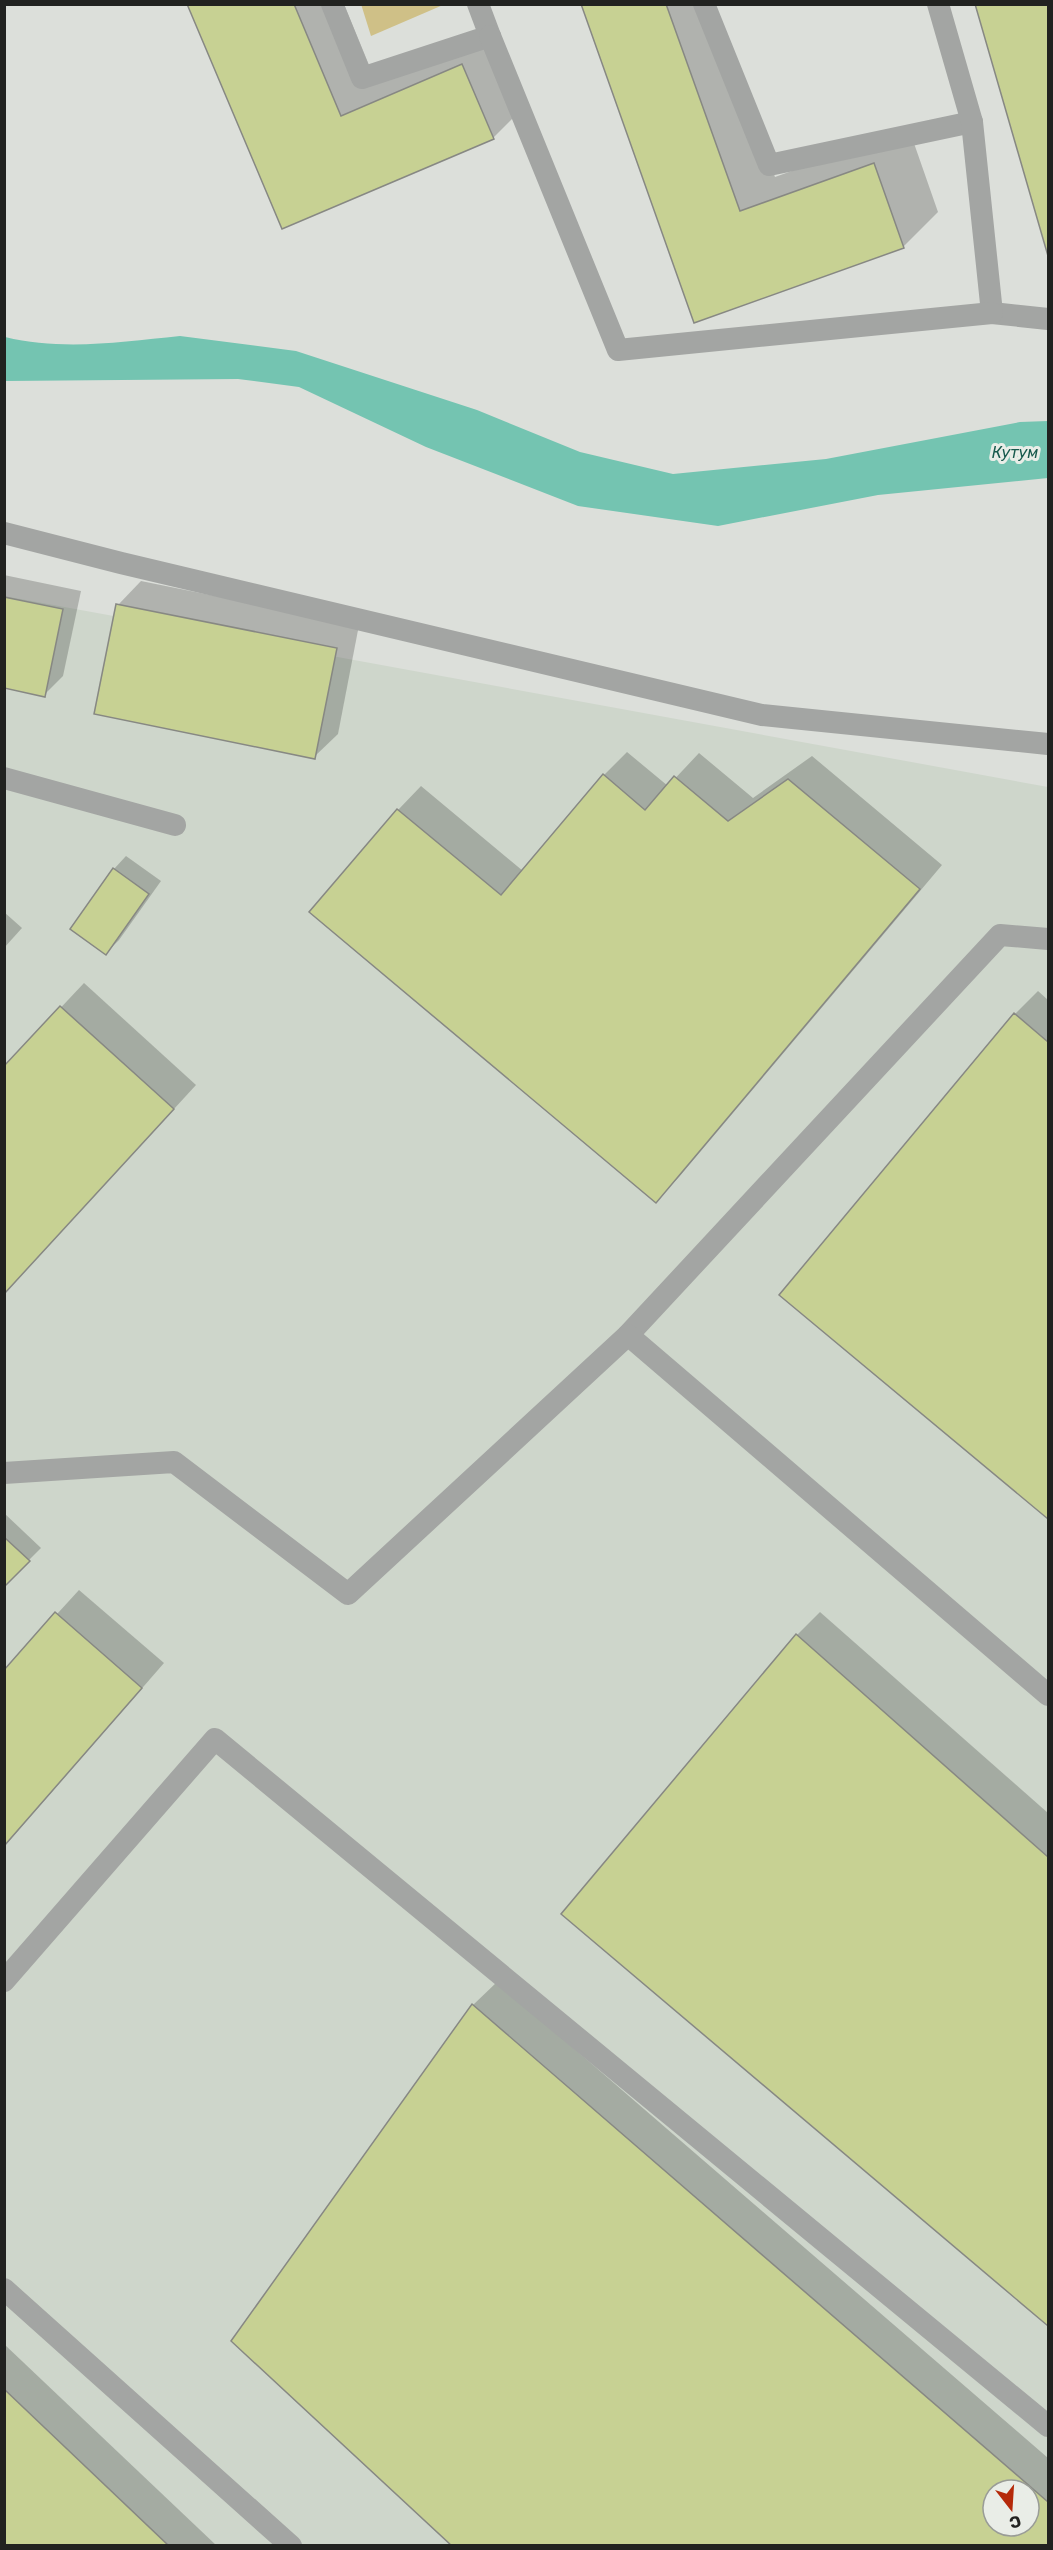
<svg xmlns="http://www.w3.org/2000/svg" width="1053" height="2550" font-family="Rubik,sans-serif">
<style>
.built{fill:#ced6cb;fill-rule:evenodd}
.green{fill:#cfc087}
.water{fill:#74c4b1}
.shadow{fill:#0003;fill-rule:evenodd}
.building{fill:#c7d193;stroke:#878883;stroke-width:1.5;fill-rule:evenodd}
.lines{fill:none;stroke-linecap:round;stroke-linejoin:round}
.service{stroke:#a3a5a3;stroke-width:22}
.labels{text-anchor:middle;stroke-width:6;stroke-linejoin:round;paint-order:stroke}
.water-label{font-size:16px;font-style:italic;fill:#185a4d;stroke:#e9ede7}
</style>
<rect width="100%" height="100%" fill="#dcdfda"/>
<!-- built -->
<path class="built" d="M4,596L1048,787V2545H5ZM993,2490H1029V2526H993Z"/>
<!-- green -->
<path class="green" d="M361,4H443V5L371,36Z"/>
<!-- water -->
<path class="water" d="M180,336L296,351L477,410L580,452L673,474L826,459L1020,422L1048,421V478L878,495L718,526L578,506L426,447L299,387L238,379L5,381V337C63,351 121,342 180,336Z"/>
<!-- shadow -->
<g class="shadow">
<path d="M188,4H344L376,82L497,30L528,103L493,138L283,227Z"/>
<path d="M582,4H713L775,177L909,129L938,212L903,247L695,321Z"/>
<path d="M976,4H1048V251Z"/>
<path d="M4,575L81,591L63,676L44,695L4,687Z"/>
<path d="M141,581L359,625L338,734L314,757L118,605Z"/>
<path d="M627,752L668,786L699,753L753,798L812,756L942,865L679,1177L656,1201L311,912L398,810L421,786L523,871L604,775Z"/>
<path d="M126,856L161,881L119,940L106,953L114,869Z"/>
<path d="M4,912L22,928L4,948Z"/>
<path d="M84,983L196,1085L4,1294V1068Z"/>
<path d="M1038,991L1048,1000V1517L781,1295L1015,1014Z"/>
<path d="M4,1513L41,1548L4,1585Z"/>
<path d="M79,1590L164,1663L4,1847V1672Z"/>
<path d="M820,1612L1048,1813V2324L563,1914L797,1635Z"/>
<path d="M497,1982L1048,2458V2546H454L473,2005ZM993,2490H1029V2526H993Z"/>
<path d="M4,2344L217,2546H4Z"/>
</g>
<!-- building -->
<g class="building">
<path d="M187,4H294L341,116L462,64L494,139L282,229Z"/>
<path d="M581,4H666L740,211L874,163L904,248L694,323Z"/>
<path d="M975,4H1048V256Z"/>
<path d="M4,597L63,609L45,697L4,688Z"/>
<path d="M116,604L337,648L315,759L94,714Z"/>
<path d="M603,774L645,810L674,776L728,821L788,779L920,889L656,1203L309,912L397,809L501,895Z"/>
<path d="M113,868L149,894L106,955L70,929Z"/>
<path d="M60,1006L174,1109L4,1294V1066Z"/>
<path d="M1014,1013L1048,1042V1519L779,1295Z"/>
<path d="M4,1537L30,1561L4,1587Z"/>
<path d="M55,1612L142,1688L4,1846V1670Z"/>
<path d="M796,1634L1048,1857V2326L561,1914Z"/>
<path d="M472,2004L1048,2502V2546H452L231,2341ZM993,2490H1029V2526H993Z"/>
<path d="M4,2389L169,2546H4Z"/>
</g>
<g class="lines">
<!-- service -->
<g class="service">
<path d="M332,4L362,78L490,36L478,4"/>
<path d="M704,4L769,165L972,122"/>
<path d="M938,4L972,122L992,313L1048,319"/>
<path d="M490,36L618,350L992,313"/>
<path d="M4,533L121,563L762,715L1048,744"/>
<path d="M4,778L175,825"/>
<path d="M628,1335L1000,935L1048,939"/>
<path d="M4,1473L174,1462L348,1594L628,1335L1048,1695"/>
<path d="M4,1981L215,1739L1048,2426"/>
<path d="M4,2289L291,2546"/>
</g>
</g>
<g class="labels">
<!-- water labels -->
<g class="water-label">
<text x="1015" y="458">Кутум</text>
</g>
</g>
<!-- border -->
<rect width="1053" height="2550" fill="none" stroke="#212220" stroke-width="12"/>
<!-- north arrow -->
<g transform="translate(1011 2508) rotate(163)"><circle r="28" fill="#e9ede7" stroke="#999c97" stroke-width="1.5"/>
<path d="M0-4.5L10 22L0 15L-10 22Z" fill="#b52a0a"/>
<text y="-9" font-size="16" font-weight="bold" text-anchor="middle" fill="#212220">С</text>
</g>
</svg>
